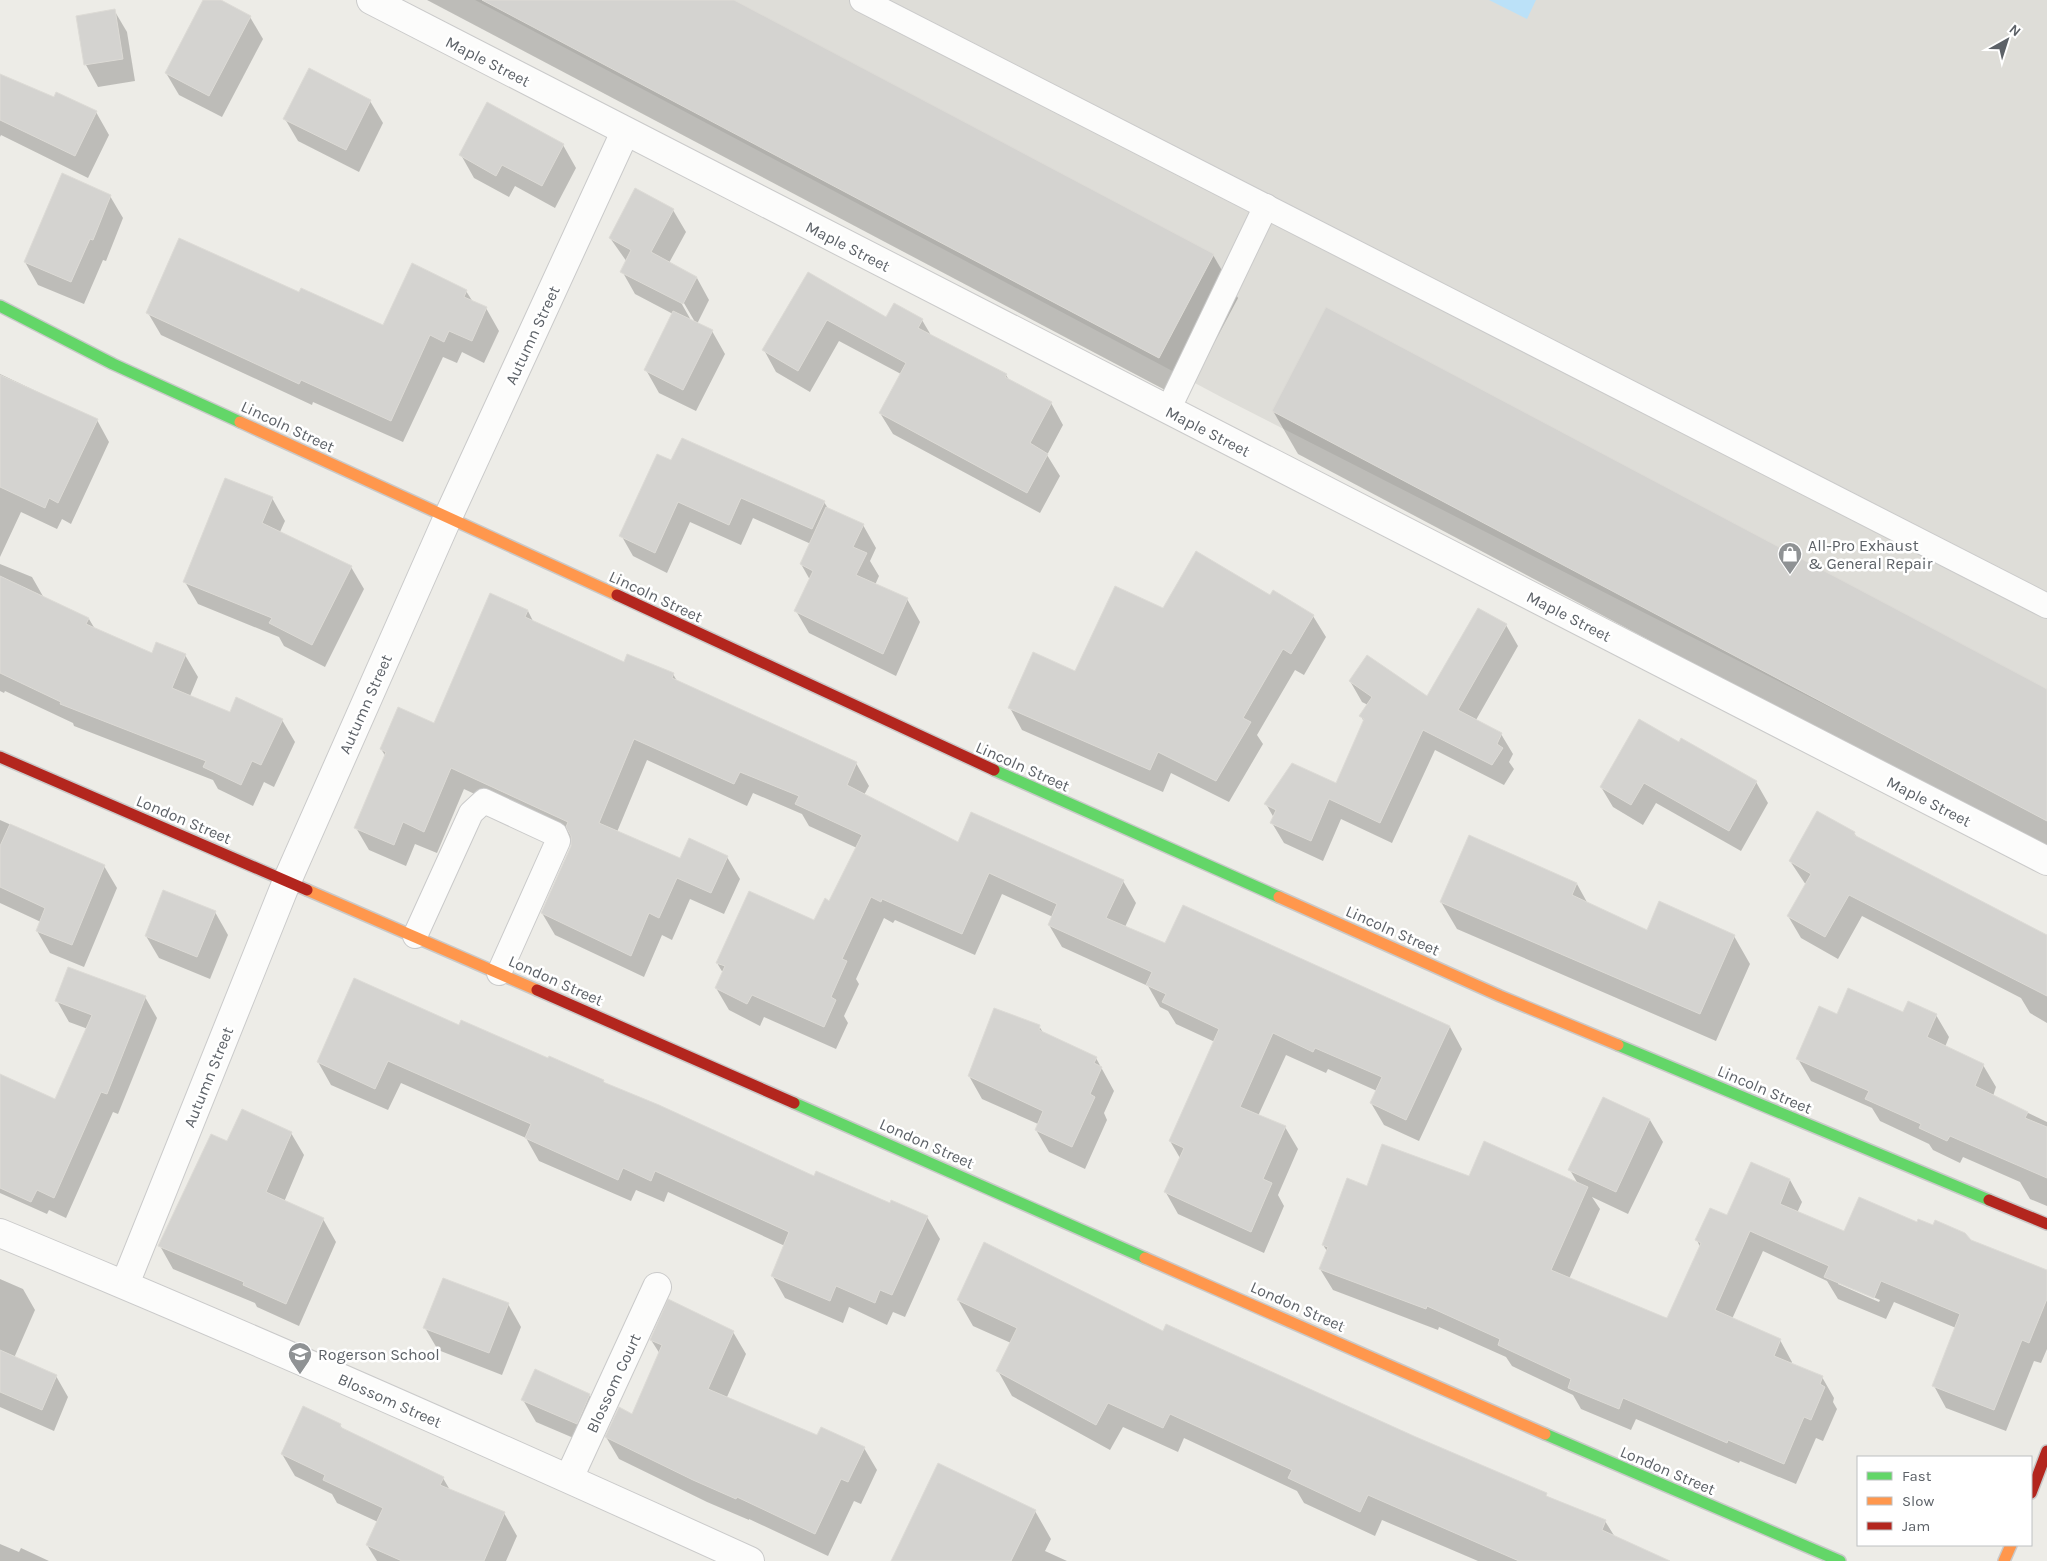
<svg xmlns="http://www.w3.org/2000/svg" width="2047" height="1561" font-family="Karla,sans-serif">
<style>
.industrial{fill:#deddd8}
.water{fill:#bbe1f8}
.shadow{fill:#0003;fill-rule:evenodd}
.building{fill:#d4d3d0;stroke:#dddbd6}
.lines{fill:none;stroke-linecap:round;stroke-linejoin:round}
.lane-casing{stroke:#cacaca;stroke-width:26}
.street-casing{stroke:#cacaca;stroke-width:30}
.fast-casing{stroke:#c9c9c9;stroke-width:14}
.slow-casing{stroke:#c9c9c9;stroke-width:14}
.jam-casing{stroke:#c9c9c9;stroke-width:14}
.lane{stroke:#fcfcfb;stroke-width:24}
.street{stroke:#fcfcfb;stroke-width:28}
.fast{stroke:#63d668;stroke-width:11}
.slow{stroke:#ff974d;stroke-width:11}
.jam{stroke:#b3261e;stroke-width:11}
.labels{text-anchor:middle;stroke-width:5;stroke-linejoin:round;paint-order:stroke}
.street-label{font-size:16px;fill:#5c6167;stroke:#fff}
.poi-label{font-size:16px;fill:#5c6167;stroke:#fff;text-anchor:start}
</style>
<rect width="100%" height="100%" fill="#edece7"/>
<!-- industrial -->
<path class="industrial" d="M475,0H2047V818L1223,398Z"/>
<!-- water -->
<path class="water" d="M1489,0H1536L1527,19Z"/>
<!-- shadow -->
<g class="shadow">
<path d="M204,0H219L250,17L263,39L222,117L179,95L166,73Z"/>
<path d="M427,0H731L1213,255L1238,298L1184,400Z"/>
<path d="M114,10L127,32L135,81L98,87L86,65L77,17Z"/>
<path d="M0,75L54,99L96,112L109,135L88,178L1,135L0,137Z"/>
<path d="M370,101L383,123L359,172L298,141L285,119Z"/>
<path d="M488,104L563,145L576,168L555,208L515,186L509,197L474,178L461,155Z"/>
<path d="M110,196L123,218L106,261L103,260L84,304L38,285L25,262Z"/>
<path d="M673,210L686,232L669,263L697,278L709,300L697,324L712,331L725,354L696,411L659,393L646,370L673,314L635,294L622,271L627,262L610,238ZM681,298L695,322H692L679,299Z"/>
<path d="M808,273L886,319L922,320L932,337L1006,375L1009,380L1051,403L1063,425L1047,455L1060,476L1040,513L893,434L880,413L901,374L839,341L810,392L776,372L764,350Z"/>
<path d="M466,291L473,302L486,308L499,331L484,363L462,352L457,363L443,357L403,442L313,402L312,405L161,335L148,313L300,294L383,327Z"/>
<path d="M0,374L97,420L109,442L71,524L62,519L57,529L21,512L0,557Z"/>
<path d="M1273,411L2047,690V851L1298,454Z"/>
<path d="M672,462L824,502L829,510L863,525L876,548L870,561L879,576L875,585L907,599L920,622L896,676L809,633L796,611L810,580L801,564L811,544L753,518L741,545L690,522L667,573L633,556L621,535Z"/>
<path d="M272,498L285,521L280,532L351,567L364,589L325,667L284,646L279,637L198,604L185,582Z"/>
<path d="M0,564L32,577L44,598L89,619L95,629L153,655H185L198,677L190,696L230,713L282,720L295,742L274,787L264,782L253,806L218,789L213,780L74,726L73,723L5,691L4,693L0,691Z"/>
<path d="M491,595L528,611L534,623L625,663L673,674L677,681L856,763L869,786L864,795L958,843L1123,881L1136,903L1125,927L1166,945L1450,1027L1462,1049L1419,1141L1384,1125L1371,1103L1377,1091L1328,1069L1326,1073L1286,1055L1258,1116L1285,1127L1298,1149L1278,1195L1284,1206L1264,1253L1178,1214L1165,1191L1180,1158L1170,1141L1215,1042L1176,1024L1168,1011L1160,1007L1148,986L1062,947L1049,925L1053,917L1002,894L975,955L895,920L893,923L884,918L856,979L859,984L844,1016L848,1023L836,1049L764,1017L760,1026L729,1010L716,988L723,973L717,963L815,922L830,902L857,848L809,826L802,814L753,793L747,806L647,760L617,832L681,860L727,857L740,879L724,914L690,899L672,940L662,935L644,977L555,935L542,913L572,847V840L464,789L437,853L415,844L406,866L369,850L356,828L386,757L381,749L435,724Z"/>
<path d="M1271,597L1313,616L1326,637L1304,675L1295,670L1257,735L1263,744L1229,802L1171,773L1163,792L1022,730L1010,708L1076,672L1163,610Z"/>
<path d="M1506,625L1518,646L1476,720L1501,734L1513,754L1509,762L1514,769L1504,785L1435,750L1392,843L1341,819L1323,861L1284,843L1272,823L1274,818L1266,804L1336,785L1364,722L1361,716L1368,705L1362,702L1350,681L1428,698Z"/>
<path d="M1679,744L1756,782L1768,803L1741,851L1656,803L1643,825L1613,807L1601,787Z"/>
<path d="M0,820L104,866L117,888L84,967L50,953L37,931L41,922L0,903Z"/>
<path d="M1854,833L1857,837L2047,937V1023L2030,1013L2021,998L1862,916L1838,959L1801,938L1788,916L1806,885L1790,861Z"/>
<path d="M1577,884L1588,904L1647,932L1660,903L1734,936L1750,964L1716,1041L1457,929L1441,902Z"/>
<path d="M215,912L228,935L210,979L159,958L146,936Z"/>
<path d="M145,997L157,1018L118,1114L113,1112L66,1218L49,1210L47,1214L0,1193V1076L56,1101L88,1029L69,1022L57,1001Z"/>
<path d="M1904,1014L1936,1015L1949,1037L1945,1047L1983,1065L1996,1087L1993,1096L2047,1122V1206L2030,1199L2020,1182L1963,1157L1960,1163L1933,1150L1929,1144L1880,1121L1872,1108L1811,1081L1798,1059L1837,1016Z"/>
<path d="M1039,1026L1044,1034L1096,1058L1114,1091L1104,1113L1107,1120L1085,1169L1049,1152L1036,1130L1038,1124L982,1099L969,1076Z"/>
<path d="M459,1027L603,1081L605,1084L814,1177L927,1217L940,1239L905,1317L893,1312L887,1325L849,1307L843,1323L785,1298L772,1275L785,1246L668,1192L664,1202L636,1190L631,1201L539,1161L526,1138L401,1083L388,1110L331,1085L318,1062Z"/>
<path d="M1604,1098L1650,1120L1663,1142L1628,1214L1592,1197L1600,1209L1569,1279L1668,1319L1700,1247L1697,1240L1728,1217L1752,1164L1790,1180L1802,1202L1797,1213L1845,1233L1918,1224L1970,1241L2047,1272V1349L2041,1363L2034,1361L2006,1431L1946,1408L1934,1386L1956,1328L1894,1302L1886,1319L1838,1299L1827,1281L1763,1251L1732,1319L1780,1340L1792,1362L1791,1364L1822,1377L1834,1398L1833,1402L1837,1409L1823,1441L1816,1438L1796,1484L1740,1461L1739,1463L1636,1419L1631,1430L1581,1409L1573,1395L1512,1366L1506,1357L1439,1327L1438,1330L1333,1290L1320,1269L1327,1251L1323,1245L1367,1187L1470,1178L1578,1184L1570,1170ZM1838,1282L1880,1300L1879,1302L1838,1284Z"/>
<path d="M291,1133L304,1155L284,1202L323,1219L336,1242L299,1326L257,1307L255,1303L173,1269L160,1246L228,1143Z"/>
<path d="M0,1279L23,1289L35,1310L14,1358L56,1376L68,1397L54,1431L0,1407Z"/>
<path d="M958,1300L1163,1333L1605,1521L1615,1537L1667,1561H1478L1382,1520L1375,1536L1304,1503L1297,1491L1184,1438L1178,1452L1123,1427L1110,1450L1012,1396L998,1371L1011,1343L973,1326Z"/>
<path d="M508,1304L521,1327L502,1375L438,1350L425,1328Z"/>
<path d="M733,1332L746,1354L727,1397L818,1437L864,1448L877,1470L861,1504L854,1501L828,1556L749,1519V1520L707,1502L619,1459L606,1437L633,1415L660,1354L651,1340Z"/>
<path d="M536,1371L589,1395L602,1418L590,1445L536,1422L523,1400Z"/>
<path d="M340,1425L344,1431L443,1478L450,1490L504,1513L517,1536L506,1561H377L367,1545L378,1522L337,1503L332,1494L295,1476L282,1454Z"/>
<path d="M1035,1511L1051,1539L1045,1551L1067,1561H901Z"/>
<path d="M0,1544L19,1552L21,1548L49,1561H0Z"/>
</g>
<!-- building -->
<g class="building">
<path d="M203,0H221L251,16L209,96L165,73Z"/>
<path d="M482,0H734L1214,254L1159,358Z"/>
<path d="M115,9L123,59L84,65L76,16Z"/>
<path d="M309,68L371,100L346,150L283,119Z"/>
<path d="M0,74L54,97L56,92L97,111L75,156L0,120Z"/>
<path d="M487,102L564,144L542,186L502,165L496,176L459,155Z"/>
<path d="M62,173L111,195L93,240L90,239L71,282L24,262Z"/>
<path d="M635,188L674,209L651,252L697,277L683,304L620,272L631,250L609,238Z"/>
<path d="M179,238L299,292L301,288L383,325L412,263L467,290L464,297L487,307L472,341L449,331L444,342L430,335L391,421L301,380L299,384L146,313Z"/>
<path d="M808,272L886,317L894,303L923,319L918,328L1007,374L1005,377L1052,402L1030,443L1048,454L1027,493L879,413L906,363L827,320L798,371L762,350Z"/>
<path d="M1326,307L2047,689V821L1272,411Z"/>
<path d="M673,311L713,330L683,390L644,370Z"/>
<path d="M0,375L98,419L58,503L49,498L45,508L0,487Z"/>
<path d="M682,438L825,501L812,529L741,498L729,525L678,502L655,553L619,536L657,454L671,460Z"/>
<path d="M225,478L273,497L262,523L352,566L312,645L269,623L272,618L183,582Z"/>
<path d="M826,507L864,524L853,547L867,553L856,575L908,598L883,654L794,611L813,571L800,564Z"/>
<path d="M1196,551L1270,595L1273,590L1314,615L1291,654L1283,649L1243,718L1251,722L1216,781L1158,752L1150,770L1008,708L1033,652L1075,671L1115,586L1163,608Z"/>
<path d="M0,576L89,618L86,624L152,653L156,642L186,654L172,688L230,712L236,697L283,719L261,765L252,761L241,785L203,767L206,761L60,704L61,702L0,673Z"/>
<path d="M490,593L528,610L525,617L624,662L627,654L674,673L672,678L857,762L847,785L958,842L971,812L1124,880L1106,918L1165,943L1183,905L1450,1026L1406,1120L1370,1103L1382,1077L1315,1048L1313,1052L1273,1033L1240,1107L1286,1126L1263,1179L1272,1183L1251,1232L1164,1192L1184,1148L1169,1141L1219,1029L1162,1002L1166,994L1146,985L1152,972L1048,925L1057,904L989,873L962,934L882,899L881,902L871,897L842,959L847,961L831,997L836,1000L824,1027L752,995L747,1004L715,988L725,966L716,963L749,891L814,920L825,898L829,901L862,835L795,804L799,796L740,772L734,784L634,739L599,823L680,858L689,838L728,856L711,893L677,878L659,918L649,913L631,956L541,913L571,846V836L566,827L568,822L451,768L424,832L403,822L394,845L354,828L386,752L380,749L398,707L434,723Z"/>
<path d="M1478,608L1507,624L1458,710L1502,733L1497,744L1503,748L1492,765L1423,730L1380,823L1329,799L1311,841L1270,823L1276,810L1264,804L1292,763L1336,783L1364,719L1359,716L1372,697L1349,681L1367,655L1427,696Z"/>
<path d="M1639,719L1679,742L1681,738L1757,781L1729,831L1644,783L1631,805L1600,787Z"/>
<path d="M1817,811L1855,832L1854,835L2047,935V996L1849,895L1825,937L1787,916L1811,874L1789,861Z"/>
<path d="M10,824L105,865L72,945L36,931L45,908L0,887V846Z"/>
<path d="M1469,835L1577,883L1572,895L1647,930L1659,901L1735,935L1700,1014L1440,902Z"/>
<path d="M163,890L216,911L197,957L145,936Z"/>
<path d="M68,967L146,996L107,1094L101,1092L54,1198L37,1190L31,1202L0,1188V1074L55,1099L92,1015L55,1001Z"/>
<path d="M354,978L459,1025L461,1020L548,1058L549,1056L604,1080L603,1082L659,1105L814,1176L816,1171L890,1203L891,1200L928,1216L892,1295L880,1290L875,1303L836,1286L830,1301L771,1276L789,1232L655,1171L651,1181L623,1168L618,1180L525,1138L531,1124L388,1061L375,1089L317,1062Z"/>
<path d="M1848,988L1903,1012L1908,1001L1937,1014L1927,1037L1984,1064L1975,1086L2028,1112L2025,1118L2047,1127V1178L1950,1136L1947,1141L1919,1128L1921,1124L1865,1099L1869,1091L1796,1059L1819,1006L1837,1014Z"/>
<path d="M994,1008L1040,1025L1039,1030L1097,1057L1094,1063L1102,1067L1090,1094L1095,1097L1072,1147L1035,1130L1043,1111L968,1076Z"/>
<path d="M1603,1097L1650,1119L1616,1192L1568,1170Z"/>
<path d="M242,1109L292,1132L266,1192L324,1218L286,1304L243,1285L244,1282L158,1246L211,1134L227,1141Z"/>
<path d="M1484,1141L1588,1187L1551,1270L1664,1317L1667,1318L1701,1243L1695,1240L1710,1208L1727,1215L1751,1162L1790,1179L1780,1204L1844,1231L1859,1197L1917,1222L1918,1219L1933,1225L1935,1220L1965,1233L1971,1240L2047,1270V1299L2029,1343L2022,1340L1994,1410L1932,1386L1960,1314L1881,1281L1874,1298L1824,1277L1829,1266L1750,1231L1715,1310L1781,1339L1774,1356L1823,1376L1820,1384L1825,1387L1811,1420L1804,1417L1784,1464L1728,1440L1727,1443L1623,1398L1619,1409L1568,1388L1571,1379L1498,1345L1500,1339L1427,1306L1426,1309L1319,1269L1328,1247L1322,1245L1347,1178L1367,1186L1382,1144L1469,1176Z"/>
<path d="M984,1242L1163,1331L1166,1324L1416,1437L1547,1493L1546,1496L1606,1520L1602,1530L1670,1561H1519L1368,1495L1360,1512L1288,1478L1292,1470L1170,1414L1163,1428L1108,1403L1096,1425L996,1371L1017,1328L957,1300Z"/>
<path d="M443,1278L509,1303L489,1353L423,1328Z"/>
<path d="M668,1299L734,1331L708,1389L817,1435L821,1427L865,1447L848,1482L841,1479L815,1534L737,1497L736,1499L693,1480L605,1437L619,1407L632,1414L662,1345L650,1340Z"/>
<path d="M0,1350L57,1375L42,1410L0,1392Z"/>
<path d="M535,1369L590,1394L577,1424L521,1400Z"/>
<path d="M303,1406L341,1424L340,1427L444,1477L440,1485L505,1512L484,1561H402L366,1545L383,1508L323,1480L325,1475L281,1454Z"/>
<path d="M938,1463L1036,1510L1011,1561H891Z"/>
</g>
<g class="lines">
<!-- lane casing -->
<g class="lane-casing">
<g id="lane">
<path d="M862,0L2047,606"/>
<path d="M1168,410L1266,206"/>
<path d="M415,936L471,813L484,801L555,834L558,841L499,973"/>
</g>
</g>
<!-- street casing -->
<g class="street-casing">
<g id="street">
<path d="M371,0L2047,861"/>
<path d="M0,1233C252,1337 502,1448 750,1561"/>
<path d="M125,1284L287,881L448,517L625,132"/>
<path d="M569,1478L657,1287"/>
</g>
</g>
<!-- fast casing -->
<g class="fast-casing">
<g id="fast">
<path d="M0,306L113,364L240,422"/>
<path d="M994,770L1279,897"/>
<path d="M1618,1045L1989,1200"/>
<path d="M794,1103L1145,1258"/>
<path d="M1545,1434L1840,1561"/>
</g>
</g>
<!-- slow casing -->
<g class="slow-casing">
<g id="slow">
<path d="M240,422L617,595"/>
<path d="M307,890L537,990"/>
<path d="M1279,897L1500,996L1618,1045"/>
<path d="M1145,1258L1545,1434"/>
<path d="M2004,1561L2011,1545"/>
</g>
</g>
<!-- jam casing -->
<g class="jam-casing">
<g id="jam">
<path d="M617,595L994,770"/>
<path d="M0,757L307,890"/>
<path d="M537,990L794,1103"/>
<path d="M1989,1200L2047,1224"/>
<path d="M2031,1493L2047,1451"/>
</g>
</g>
<!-- lane -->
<use href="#lane" class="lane"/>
<!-- street -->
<use href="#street" class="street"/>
<!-- fast -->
<use href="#fast" class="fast"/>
<!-- slow -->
<use href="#slow" class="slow"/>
<!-- jam -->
<use href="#jam" class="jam"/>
</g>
<!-- icons -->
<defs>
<g id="shop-pin" transform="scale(1.25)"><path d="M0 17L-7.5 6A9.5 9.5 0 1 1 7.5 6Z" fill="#8f9294" stroke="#fff"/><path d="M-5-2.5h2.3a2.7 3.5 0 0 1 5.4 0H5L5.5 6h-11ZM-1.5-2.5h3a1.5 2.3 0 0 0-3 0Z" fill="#fff"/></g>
<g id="school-pin" transform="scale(1.25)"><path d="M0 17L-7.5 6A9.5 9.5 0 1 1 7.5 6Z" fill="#8f9294" stroke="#fff"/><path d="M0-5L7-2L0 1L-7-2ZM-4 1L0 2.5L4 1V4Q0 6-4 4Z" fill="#fff"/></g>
</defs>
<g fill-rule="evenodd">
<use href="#shop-pin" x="1790" y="554"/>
<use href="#school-pin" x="300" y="1354"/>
</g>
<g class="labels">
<!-- street labels -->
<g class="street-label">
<text transform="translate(488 61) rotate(27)" y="6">Maple Street</text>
<text transform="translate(848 246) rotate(27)" y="6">Maple Street</text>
<text transform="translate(532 335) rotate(-65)" y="6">Autumn Street</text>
<text transform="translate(288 426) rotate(25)" y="6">Lincoln Street</text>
<text transform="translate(1208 431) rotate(27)" y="6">Maple Street</text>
<text transform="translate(656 596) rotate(25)" y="6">Lincoln Street</text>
<text transform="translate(1569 616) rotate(27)" y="6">Maple Street</text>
<text transform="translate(365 704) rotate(-66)" y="6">Autumn Street</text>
<text transform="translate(1023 766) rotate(24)" y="6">Lincoln Street</text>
<text transform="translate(1929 801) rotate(27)" y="6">Maple Street</text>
<text transform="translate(184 819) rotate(23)" y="6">London Street</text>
<text transform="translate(1393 930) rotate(24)" y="6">Lincoln Street</text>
<text transform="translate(556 980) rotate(24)" y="6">London Street</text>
<text transform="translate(208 1077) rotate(-68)" y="6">Autumn Street</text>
<text transform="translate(1765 1089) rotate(23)" y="6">Lincoln Street</text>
<text transform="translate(927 1143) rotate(24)" y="6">London Street</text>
<text transform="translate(1298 1306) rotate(24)" y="6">London Street</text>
<text transform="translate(613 1383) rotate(-65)" y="6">Blossom Court</text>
<text transform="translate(390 1400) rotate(24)" y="6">Blossom Street</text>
<text transform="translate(1668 1470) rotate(23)" y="6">London Street</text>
</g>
<!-- poi labels -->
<g class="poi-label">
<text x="1808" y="551">All-Pro Exhaust<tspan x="1808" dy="18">&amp; General Repair</tspan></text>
<text x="318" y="1360">Rogerson School</text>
</g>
</g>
<!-- legend -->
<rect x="1857" y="1456" width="175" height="90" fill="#ffffff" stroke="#bec0c2"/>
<rect x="1867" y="1472" width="25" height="8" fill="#63d668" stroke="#bec0c2"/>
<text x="1902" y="1481" font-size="15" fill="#5c6167">Fast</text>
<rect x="1867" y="1497" width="25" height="8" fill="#ff974d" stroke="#bec0c2"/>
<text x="1902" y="1506" font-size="15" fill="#5c6167">Slow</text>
<rect x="1867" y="1522" width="25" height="8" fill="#b3261e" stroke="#bec0c2"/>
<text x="1902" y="1531" font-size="15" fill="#5c6167">Jam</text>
<!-- north arrow -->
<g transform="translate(2007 40) rotate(39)" stroke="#ffffff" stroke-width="4" paint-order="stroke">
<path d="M0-4L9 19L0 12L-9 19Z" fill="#5c6167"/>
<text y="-8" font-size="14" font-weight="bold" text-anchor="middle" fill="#5c6167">N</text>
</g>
</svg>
